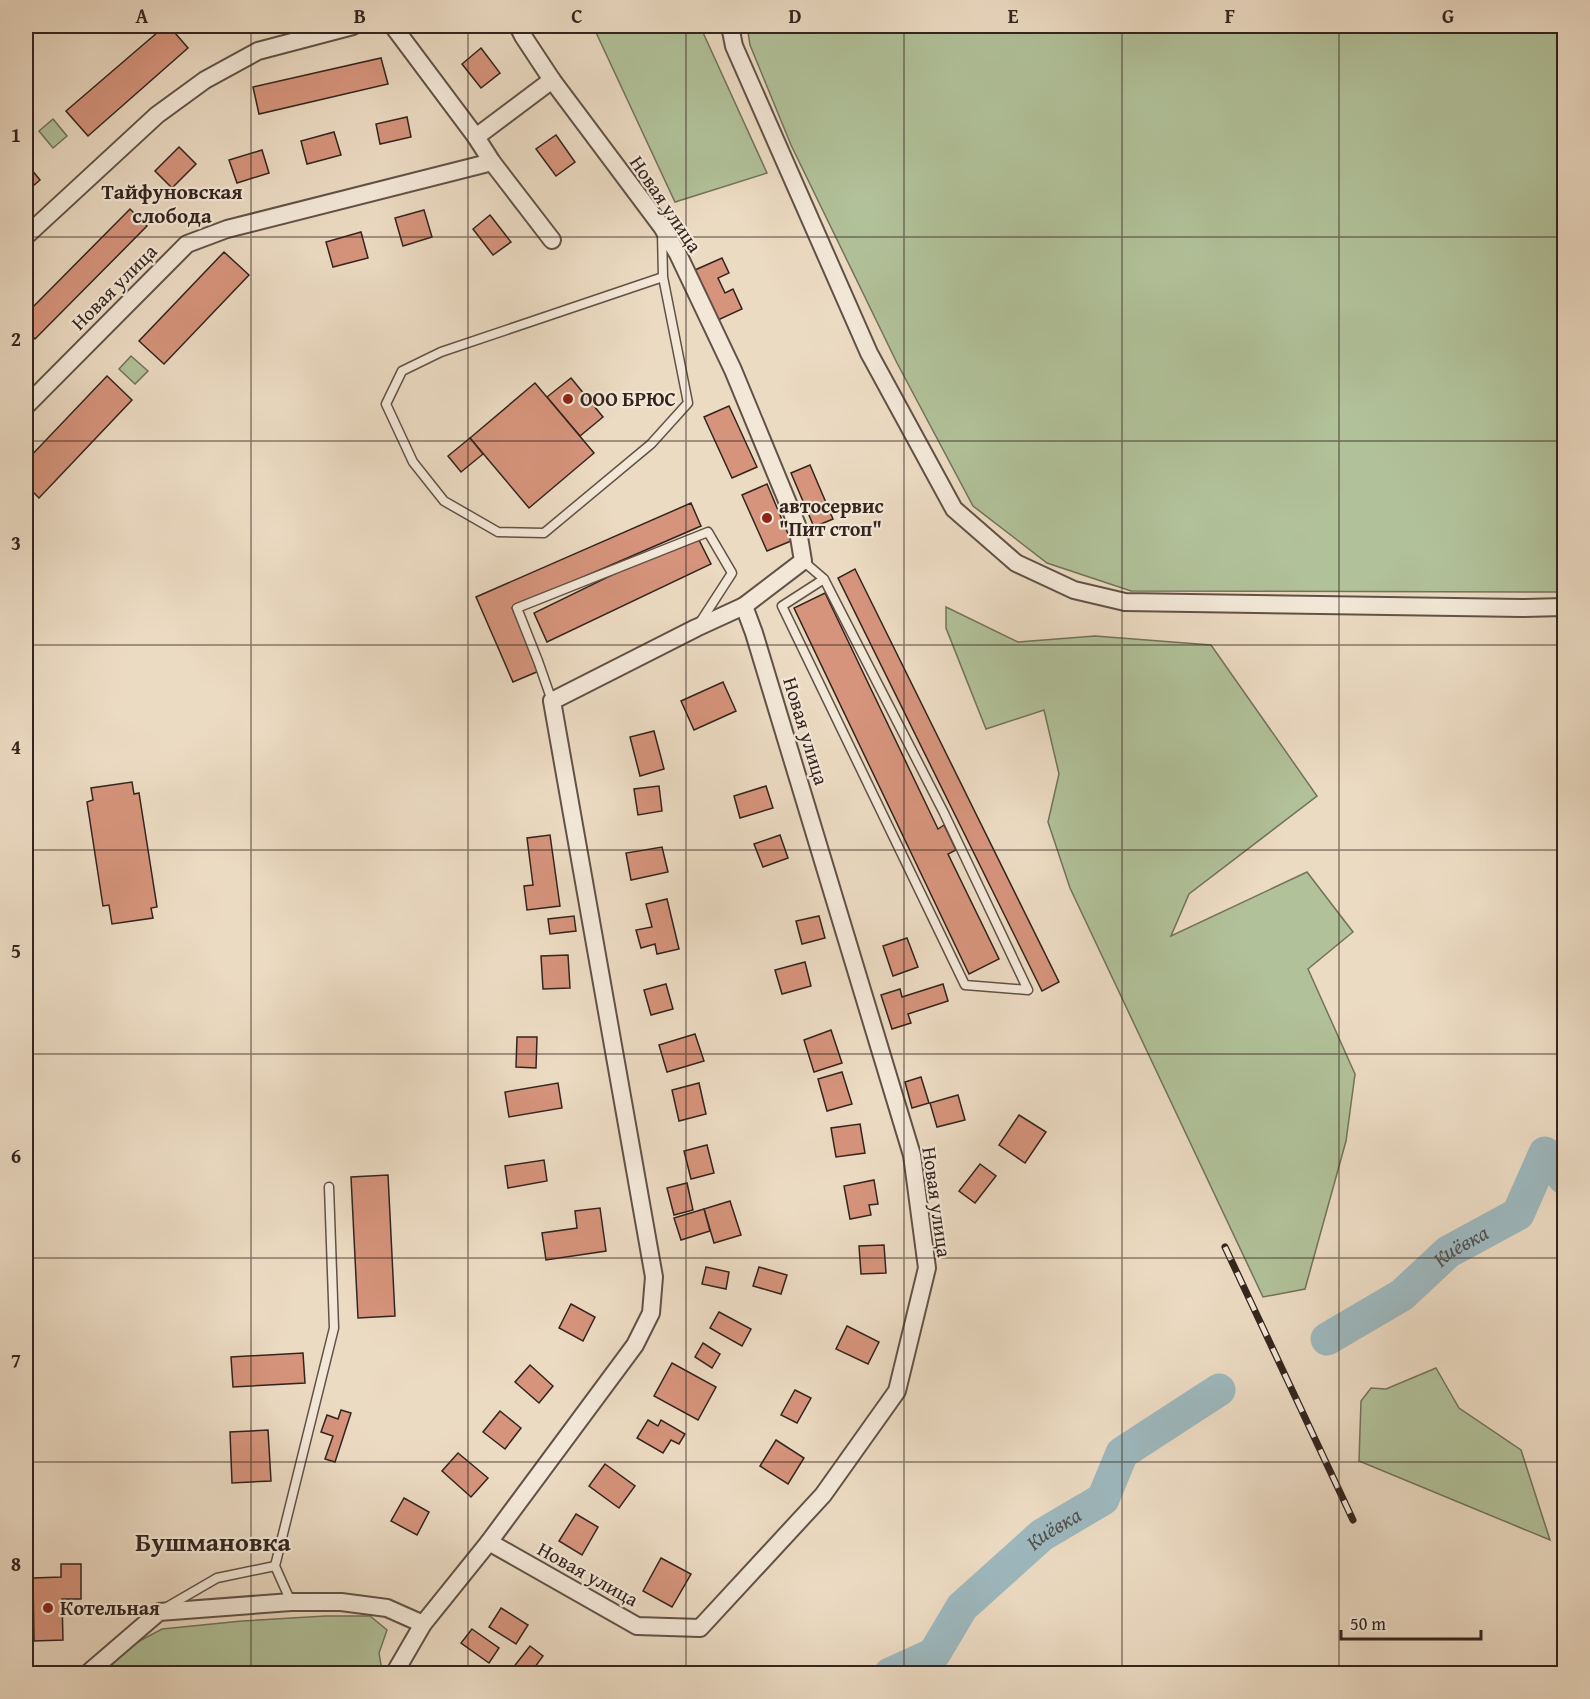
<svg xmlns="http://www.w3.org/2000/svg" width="1590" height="1699" font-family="'Gentium Book Plus',serif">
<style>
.green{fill:#b1c199;stroke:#72725c;stroke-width:1.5}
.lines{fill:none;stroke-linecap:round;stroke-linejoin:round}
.river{stroke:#9db8be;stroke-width:33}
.building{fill:#d6947c;stroke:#33241e;stroke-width:1.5}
.service-casing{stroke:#615247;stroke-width:11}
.minor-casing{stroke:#615247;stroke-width:20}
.service{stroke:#f3e8d8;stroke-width:8}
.minor{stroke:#f3e8d8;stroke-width:16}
.rail-casing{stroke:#33241e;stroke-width:7}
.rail{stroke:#f3e8d8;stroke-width:4.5;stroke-dasharray:14;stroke-linecap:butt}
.grid{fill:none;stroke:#33241e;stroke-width:1.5;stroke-opacity:0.55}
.poi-dot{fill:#8f2418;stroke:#f3e8d8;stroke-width:2}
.labels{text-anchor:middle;stroke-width:4.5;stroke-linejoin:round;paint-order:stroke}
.street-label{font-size:20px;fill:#33241e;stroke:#f3e8d8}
.poi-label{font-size:20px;font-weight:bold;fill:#33241e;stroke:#f3e8d8;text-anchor:start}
.neighbourhood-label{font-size:21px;font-weight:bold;fill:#33241e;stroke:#f3e8d8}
.water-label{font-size:21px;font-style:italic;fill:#53504e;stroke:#f3e8d8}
.district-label{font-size:26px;font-weight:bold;fill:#33241e;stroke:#f3e8d8}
.neatline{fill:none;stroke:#33241e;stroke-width:2}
.grid-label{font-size:20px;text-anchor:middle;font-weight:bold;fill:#33241e}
</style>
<rect width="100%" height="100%" fill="#ecdbc3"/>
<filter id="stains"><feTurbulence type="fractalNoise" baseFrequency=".00333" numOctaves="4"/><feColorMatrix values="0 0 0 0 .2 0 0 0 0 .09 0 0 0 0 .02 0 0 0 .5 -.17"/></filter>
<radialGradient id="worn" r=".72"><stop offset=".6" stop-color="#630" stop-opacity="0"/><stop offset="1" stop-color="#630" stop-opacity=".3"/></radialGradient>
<!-- green -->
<g class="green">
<path d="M593,26H700L767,173L675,202Z"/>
<path d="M747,26H1564V592L1131,591L1047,563L973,506L897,363L791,145L750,45Z"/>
<path d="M53,119L67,136L53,148L39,131Z"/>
<path d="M131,356L148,371L135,384L119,369Z"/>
<path d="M946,607L1018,642L1095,636L1211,645L1317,796L1189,894L1171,936L1307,872L1353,932L1308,969L1355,1074L1346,1141L1305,1289L1263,1297L1070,888L1048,822L1059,774L1044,710L986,729L946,628Z"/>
<path d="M1436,1368L1459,1408L1521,1450L1550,1540L1359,1461L1361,1401L1371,1388L1386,1389Z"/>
<path d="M325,1616H370L387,1630L379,1653L382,1671L380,1673L99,1674L130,1646L162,1629L242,1621Z"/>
</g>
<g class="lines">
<!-- river -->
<g class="river">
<path id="s1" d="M1327,1339L1402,1295L1448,1252L1518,1214L1545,1153L1564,1178"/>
<path id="s2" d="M890,1674L934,1654L962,1607L1042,1535L1103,1499L1122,1453L1219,1390"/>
</g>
</g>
<!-- building -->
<g class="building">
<path d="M165,26H169L188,48L88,136L66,111Z"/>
<path d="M481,48L500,73L481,88L462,64Z"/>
<path d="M381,58L388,84L259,114L253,87Z"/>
<path d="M407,117L411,137L380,144L376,124Z"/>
<path d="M334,132L341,155L307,164L301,141Z"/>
<path d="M556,135L575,162L556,176L536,149Z"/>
<path d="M179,147L196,164L172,188L155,171Z"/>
<path d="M262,150L269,173L237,183L229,160Z"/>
<path d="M26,163L40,180L26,192Z"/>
<path d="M130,209L147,226L35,339L26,330V314Z"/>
<path d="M424,210L432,237L403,246L395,218Z"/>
<path d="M490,215L511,242L493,255L473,229Z"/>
<path d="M361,232L368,258L333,267L326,242Z"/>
<path d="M224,252L249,275L164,364L139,341Z"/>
<path d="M722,258L729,273L718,278L725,293L733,289L742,309L718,320L695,270Z"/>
<path d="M107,376L132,400L39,498L26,485V461Z"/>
<path d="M571,378L603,417L580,436L547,397Z"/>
<path d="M535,383L594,453L529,508L470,438Z"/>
<path d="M729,406L757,467L732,478L704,417Z"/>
<path d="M470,438L483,454L461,472L448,456Z"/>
<path d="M810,465L833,519L814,527L791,473Z"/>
<path d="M767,484L791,541L767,551L742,495Z"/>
<path d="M691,503L701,526L512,608L539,671L513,682L476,597Z"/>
<path d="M696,534L711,564L547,642L534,613Z"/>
<path d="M855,569L1059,982L1042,991L838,578Z"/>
<path d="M825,593L938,829L944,825L956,850L948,854L999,959L969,974L794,608Z"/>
<path d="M723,682L736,711L694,730L681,701Z"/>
<path d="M654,731L664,769L640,776L630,737Z"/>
<path d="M132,782L134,794L139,793L157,907L151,908L153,918L112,924L109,905L103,906L87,802L93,800L91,788Z"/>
<path d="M659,786L662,811L638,815L634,789Z"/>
<path d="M766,786L773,808L740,818L734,796Z"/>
<path d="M550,835L560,906L527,910L524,886L533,885L527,838Z"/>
<path d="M780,835L788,858L763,867L754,844Z"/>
<path d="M662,847L668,872L631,880L626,853Z"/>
<path d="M667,899L679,949L657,954L655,944L641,948L636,930L652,927L646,904Z"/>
<path d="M574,916L576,931L550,934L548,919Z"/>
<path d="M819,916L825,938L802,944L796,921Z"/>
<path d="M907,938L918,967L893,976L883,946Z"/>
<path d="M568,955L570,988L543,989L541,956Z"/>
<path d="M805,962L811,986L782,994L775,970Z"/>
<path d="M666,984L673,1009L651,1015L644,990Z"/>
<path d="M943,984L948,1001L908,1014L911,1023L892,1029L881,995L900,989L902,997Z"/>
<path d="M831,1030L842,1063L814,1072L804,1040Z"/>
<path d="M695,1034L704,1061L667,1072L659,1045Z"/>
<path d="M517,1037H537L536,1068L516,1067Z"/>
<path d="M842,1072L852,1104L827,1111L818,1079Z"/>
<path d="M921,1077L929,1103L912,1108L905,1082Z"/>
<path d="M558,1083L562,1108L509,1117L505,1092Z"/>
<path d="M699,1083L706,1114L679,1121L672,1090Z"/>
<path d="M958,1095L965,1120L937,1127L930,1103Z"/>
<path d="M1019,1115L1046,1132L1025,1163L999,1145Z"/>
<path d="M860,1124L865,1153L836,1157L831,1128Z"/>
<path d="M707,1145L714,1173L691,1179L684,1151Z"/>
<path d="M544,1160L547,1181L508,1188L505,1166Z"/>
<path d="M980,1164L996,1176L975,1203L959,1191Z"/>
<path d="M388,1175L395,1316L358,1318L351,1177Z"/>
<path d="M874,1180L878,1204L869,1205L871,1215L850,1219L844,1186Z"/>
<path d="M687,1183L693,1210L674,1215L667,1188Z"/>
<path d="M730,1201L741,1235L714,1243L704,1209Z"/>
<path d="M600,1208L606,1251L546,1260L542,1233L577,1228L575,1211Z"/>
<path d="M704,1209L710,1231L681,1240L674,1218Z"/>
<path d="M884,1245L886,1273L861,1274L859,1246Z"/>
<path d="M706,1267L729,1272L726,1289L702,1284Z"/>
<path d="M759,1267L787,1275L781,1294L753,1286Z"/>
<path d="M571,1304L595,1317L583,1341L559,1328Z"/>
<path d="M719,1312L751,1329L742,1346L710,1328Z"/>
<path d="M847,1326L879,1342L868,1364L836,1349Z"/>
<path d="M703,1343L720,1354L712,1368L695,1357Z"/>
<path d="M303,1353L305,1383L233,1387L231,1357Z"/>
<path d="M672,1363L716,1387L698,1420L654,1396Z"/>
<path d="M530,1365L553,1386L539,1403L515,1382Z"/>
<path d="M795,1390L811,1398L797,1423L781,1415Z"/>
<path d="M341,1410L351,1413L335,1462L325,1459L333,1436L321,1432L327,1415L338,1419Z"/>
<path d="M500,1411L521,1428L505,1449L483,1432Z"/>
<path d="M648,1420L658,1426L661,1420L685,1434L679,1444L671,1440L663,1453L637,1438Z"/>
<path d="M268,1430L271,1481L232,1483L230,1432Z"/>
<path d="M776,1440L804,1458L788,1484L760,1466Z"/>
<path d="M458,1453L488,1478L471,1497L442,1471Z"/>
<path d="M605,1464L635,1486L619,1508L589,1486Z"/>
<path d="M404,1498L429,1512L417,1535L391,1521Z"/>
<path d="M576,1514L598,1527L582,1555L559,1541Z"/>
<path d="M661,1558L691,1574L672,1607L643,1591Z"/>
<path d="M61,1564H81V1599H62L63,1640L34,1641L33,1578L61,1577Z"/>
<path d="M501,1608L528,1625L516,1644L489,1627Z"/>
<path d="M472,1629L499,1648L489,1663L461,1643Z"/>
<path d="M530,1646L543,1656L530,1674H519L512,1669Z"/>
</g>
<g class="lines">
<!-- service casing -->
<g class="service-casing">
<g id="service">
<path d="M662,233L663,277L688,403L651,444L544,533L498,532L444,501L413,462L386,404L402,371L441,352L663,277"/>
<path d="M803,561L824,579L944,813L1028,990L965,985L782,606L824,579"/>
<path d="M552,701L538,661L517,608L708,532L732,573L699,624"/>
<path d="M291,1602L275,1566L334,1328L329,1187"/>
<path d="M167,1607L217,1578L275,1566"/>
</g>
</g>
<!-- minor casing -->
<g class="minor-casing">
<g id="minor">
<path d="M393,26L476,137"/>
<path d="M730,26L734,46L869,353L954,509L1016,563L1074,590L1125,602L1522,608L1564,607"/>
<path d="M552,80L476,137L492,162L552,240"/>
<path d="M26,236L157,115L205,80L258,51L353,26"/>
<path d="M26,406L187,244L227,229L492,162"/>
<path d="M489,1542L637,1626L700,1628L823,1495L897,1391L927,1268L912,1155L754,633L744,606"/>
<path d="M87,1674L159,1612L291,1602H341L387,1608L423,1624"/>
<path d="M394,1674L423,1624L489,1542L635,1345L651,1313L654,1277L552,701L696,628L744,606L803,561L797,525L733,370L678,254L662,227L552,80L523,36L518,26"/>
</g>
</g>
<!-- service -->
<use href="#service" class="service"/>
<!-- minor -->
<use href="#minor" class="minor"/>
<!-- rail casing -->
<g class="rail-casing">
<path id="rail" d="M1225,1247L1353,1520"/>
</g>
<!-- rail -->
<use href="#rail" class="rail"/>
</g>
<!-- grid -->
<path class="grid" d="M251,26V1674M468,26V1674M686,26V1674M904,26V1674M1122,26V1674M1339,26V1674M26,237H1564M26,441H1564M26,645H1564M26,850H1564M26,1054H1564M26,1258H1564M26,1462H1564"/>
<!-- markers -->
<g class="poi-dot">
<circle cx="568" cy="399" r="6"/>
<circle cx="767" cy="518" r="6"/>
<circle cx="48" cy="1608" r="6"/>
</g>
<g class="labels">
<!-- street labels -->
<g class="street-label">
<text transform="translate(666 204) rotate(56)" y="7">Новая улица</text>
<text transform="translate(114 287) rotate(-45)" y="7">Новая улица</text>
<text transform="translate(806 731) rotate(73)" y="7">Новая улица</text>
<text transform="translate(937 1202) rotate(82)" y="7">Новая улица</text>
<text transform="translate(588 1574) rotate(29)" y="7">Новая улица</text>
</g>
<!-- poi labels -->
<g class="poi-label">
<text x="580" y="406">ООО БРЮС</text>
<text x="779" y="513">автосервис<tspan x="779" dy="23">"Пит стоп"</tspan></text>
<text x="60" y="1615">Котельная</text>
</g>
<!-- neighbourhood labels -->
<g class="neighbourhood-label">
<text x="172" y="199">Тайфуновская<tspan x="172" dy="24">слобода</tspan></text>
</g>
<!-- water labels -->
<g class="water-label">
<text dy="7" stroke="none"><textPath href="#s1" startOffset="164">Киёвка</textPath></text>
<text dy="7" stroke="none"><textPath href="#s2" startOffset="224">Киёвка</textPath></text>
</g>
<!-- district labels -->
<g class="district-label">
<text x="213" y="1551">Бушмановка</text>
</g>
</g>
<!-- margin -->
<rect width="1590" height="1699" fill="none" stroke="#ecdbc3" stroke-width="66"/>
<!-- scale -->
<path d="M1341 1630v9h140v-9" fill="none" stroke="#33241e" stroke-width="3"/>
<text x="1350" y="1630" font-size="18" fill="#33241e" stroke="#f3e8d8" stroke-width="4.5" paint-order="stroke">50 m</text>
<rect x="33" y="33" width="1524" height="1633" class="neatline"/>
<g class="grid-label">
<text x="142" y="23">A</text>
<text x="360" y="23">B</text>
<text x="577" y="23">C</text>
<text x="795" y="23">D</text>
<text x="1013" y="23">E</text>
<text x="1230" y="23">F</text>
<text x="1448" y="23">G</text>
<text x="16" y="142">1</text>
<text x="16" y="346">2</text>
<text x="16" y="550">3</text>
<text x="16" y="754">4</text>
<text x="16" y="958">5</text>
<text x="16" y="1163">6</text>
<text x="16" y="1367">7</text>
<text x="16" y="1571">8</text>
</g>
<rect width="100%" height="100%" filter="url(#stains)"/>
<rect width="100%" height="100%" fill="url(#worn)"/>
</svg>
